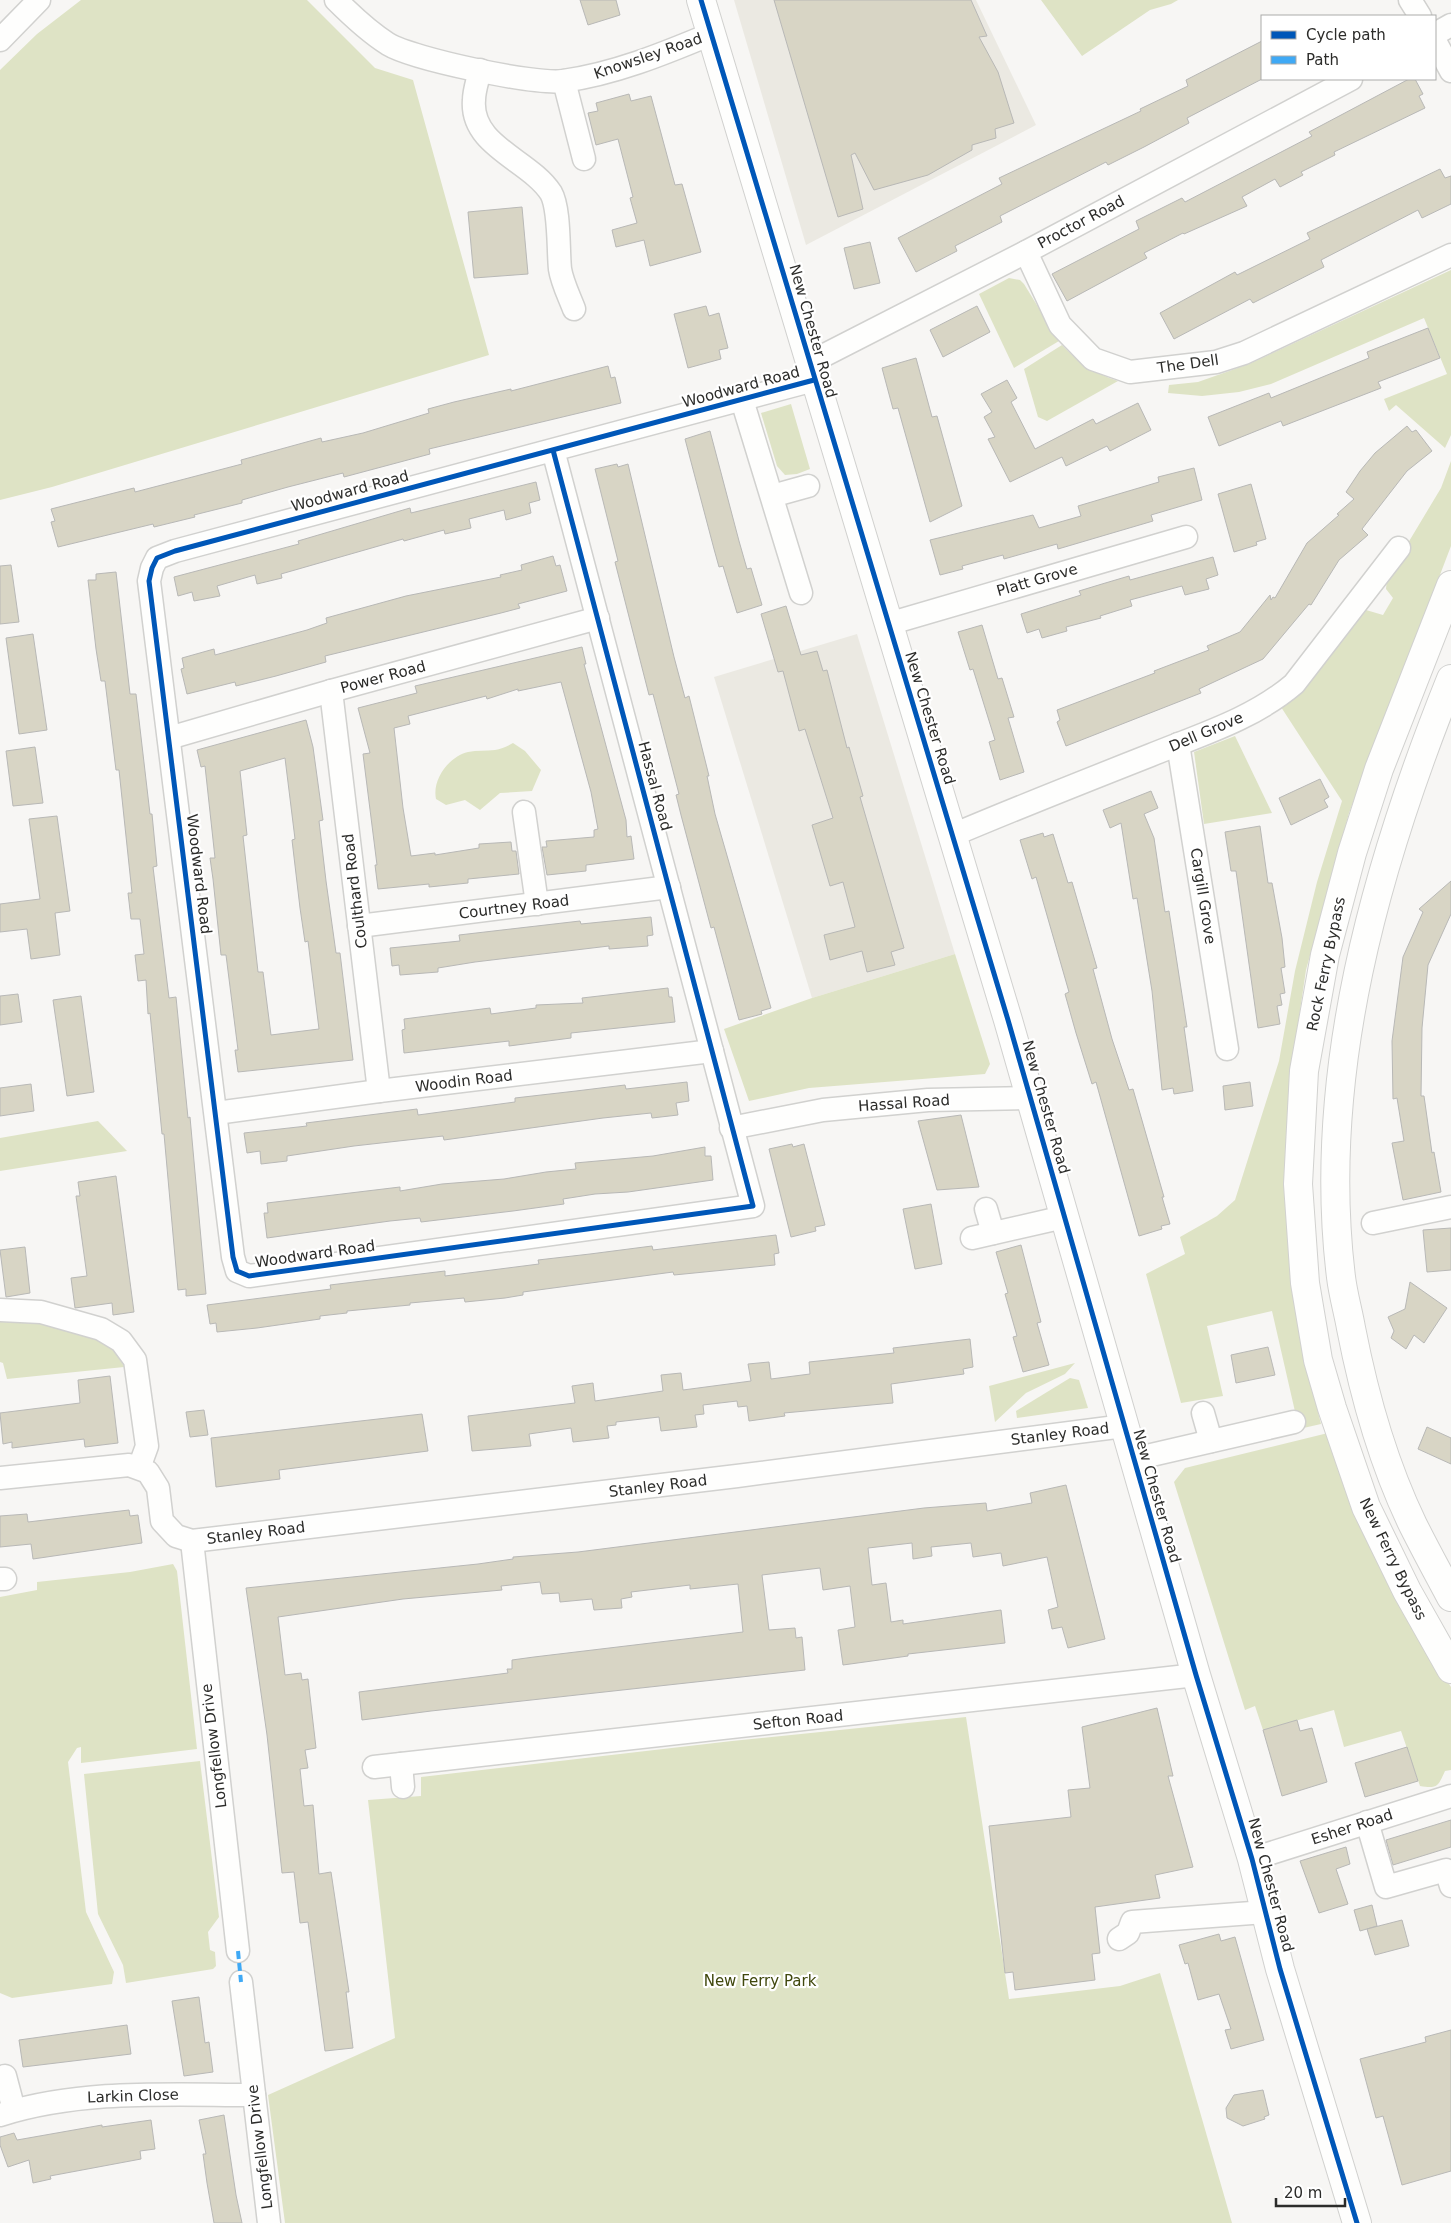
<svg xmlns="http://www.w3.org/2000/svg" width="1451" height="2223" font-family="'DejaVu Sans',sans-serif">
<style>
.built{fill:#ebe9e2}
.green{fill:#dee3c5}
.building{fill:#d8d5c5;stroke:#b8b8b6;fill-rule:evenodd}
.lines{fill:none;stroke-linecap:round;stroke-linejoin:round}
.minor-casing{stroke:#d1d1cf;stroke-width:25}
.major-casing{stroke:#d1d1cf;stroke-width:30}
.highway-casing{stroke:#d1d1cf;stroke-width:30}
.minor{stroke:#fefefd;stroke-width:22}
.major{stroke:#fefefd;stroke-width:28}
.highway{stroke:#fefefd;stroke-width:28}
.quiet{stroke:#3fa9f5;stroke-width:4;stroke-dasharray:8 4;stroke-linecap:butt}
.cycleway-casing{stroke:#fff;stroke-width:8}
.cycleway{stroke:#0057b8;stroke-width:5}
.labels{text-anchor:middle;stroke-width:4.5;stroke-linejoin:round;paint-order:stroke}
.street-label{font-size:15px;fill:#2c2c2a;stroke:#fff}
.park-label{font-size:15px;fill:#40480d;stroke:#fff}
</style>
<rect width="100%" height="100%" fill="#f7f6f4"/>
<!-- built -->
<g class="built">
<path d="M734,0H976L1036,125L806,245Z"/>
<path d="M857,634L955,954L812,998L714,677Z"/>
</g>
<!-- green -->
<g class="green">
<path d="M81,0H307L375,68L413,80L489,355L52,487L0,500V70L37,34Z"/>
<path d="M1041,0H1178L1171,4L1150,10L1082,56Z"/>
<path d="M1451,270V435L1445,448L1396,405L1389,411L1384,399L1447,374L1424,318L1271,384L1239,392L1202,396L1168,393L1169,385L1198,382L1249,364Z"/>
<path d="M1009,278L1020,280L1024,284L1059,341L1014,368L979,294Z"/>
<path d="M1062,345C1079,363 1094,373 1118,381L1047,421L1038,417L1024,369Z"/>
<path d="M791,404L810,469L797,474L785,475L777,466L761,413Z"/>
<path d="M1451,461V546L1349,813L1306,970L1291,1072L1304,1355L1321,1424L1299,1429L1272,1311L1207,1326L1223,1396L1181,1403L1146,1274L1185,1254L1180,1237L1217,1216L1235,1200L1279,1061L1295,971L1317,882L1342,801L1281,707L1359,611L1366,610L1383,615L1393,598L1386,589L1387,578L1441,488Z"/>
<path d="M1235,736L1272,813L1204,824L1194,752Z"/>
<path d="M513,743L525,751L541,770L532,791L500,793L480,810L465,800L446,805L436,799C432,780 448,757 468,752C477,750 486,751 495,750C501,749 508,746 513,743Z"/>
<path d="M955,954L990,1064L985,1074L809,1088L749,1101L724,1029L812,998Z"/>
<path d="M98,1121L127,1151L0,1171V1138Z"/>
<path d="M0,1321C34,1320 113,1329 124,1367L7,1379L3,1363L0,1362Z"/>
<path d="M1075,1363L1065,1374L1026,1393L995,1422L989,1386Z"/>
<path d="M1070,1378L1079,1380L1088,1408L1017,1418L1016,1411Z"/>
<path d="M1328,1433L1408,1620L1451,1687V1770L1445,1771C1438,1786 1438,1789 1420,1786L1401,1731L1344,1747L1334,1710L1263,1730L1255,1706L1245,1710L1174,1482L1185,1468Z"/>
<path d="M173,1564L177,1571L197,1749L81,1763V1747L77,1748L68,1762L86,1912L114,1972L112,1984L12,1998L0,1993V1597L37,1590V1582L130,1572Z"/>
<path d="M966,1717L1009,1999L1120,1986L1160,1973L1232,2223H285L268,2095L395,2038L368,1800L421,1796V1777L732,1741Z"/>
<path d="M200,1761L219,1917L208,1932L210,1950L215,1952L216,1966L213,1969L126,1983L123,1965L98,1914L84,1774Z"/>
</g>
<!-- building -->
<g class="building">
<path d="M580,0H616L620,15L588,25Z"/>
<path d="M774,0H971L987,36L979,37L998,72L1014,123L995,129L996,138L972,145V150L928,175L874,190L855,153L851,155L863,209L838,217Z"/>
<path d="M1262,41V79L1187,118L1189,123L1144,147L1108,165L1106,162L1000,216L1002,222L955,246L957,251L916,272L898,238L1002,184L999,178L1141,111L1140,109L1188,86L1186,80Z"/>
<path d="M1409,79H1415L1423,94L1419,96L1425,108L1334,152L1335,155L1301,172L1303,175L1280,187L1275,179L1242,197L1247,206L1184,234L1183,233L1144,253L1147,258L1067,301L1052,274L1139,229L1136,221L1182,198L1185,202L1262,162L1312,136L1309,132Z"/>
<path d="M629,94L631,101L651,96L675,185L682,184L701,252L650,266L644,240L616,247L612,230L637,223L630,198L633,197L618,139L596,145L588,113L598,111L596,103Z"/>
<path d="M1440,169L1445,178L1451,176V204L1422,218L1418,210L1321,260L1324,267L1253,303L1250,299L1174,339L1160,313L1235,272L1237,275L1310,239L1307,233Z"/>
<path d="M522,207L528,274L474,278L468,212Z"/>
<path d="M870,242L880,283L854,289L844,248Z"/>
<path d="M706,306L709,316L719,313L728,348L719,350L721,359L688,368L674,314Z"/>
<path d="M977,306L990,332L943,357L930,330Z"/>
<path d="M1428,328L1440,358L1378,382L1381,388L1283,426L1281,421L1219,446L1208,417L1269,393L1271,398L1369,358L1367,352Z"/>
<path d="M916,358L932,417L937,416L962,506L930,522L898,408L893,409L882,368Z"/>
<path d="M608,366L611,378L615,377L621,403L429,449L430,454L344,477L343,473L288,487L242,500V503L194,515L195,517L154,527L153,524L58,547L51,522L55,521L51,509L134,488L135,492L242,464L241,460L321,438L322,442L363,433L429,413L428,409L454,402L511,389V391Z"/>
<path d="M1007,380L1017,398L1011,402L1035,449L1093,419L1096,424L1138,403L1151,430L1110,451L1107,446L1066,466L1062,457L1010,482L988,439L995,437L984,417L992,412L981,394Z"/>
<path d="M1407,426L1412,432L1416,430L1432,451L1407,471L1362,529L1368,535L1339,560L1311,605L1309,604L1263,659L1199,689L1201,693L1066,746L1057,722L1060,720L1057,710L1155,673L1154,671L1209,650L1207,646L1240,632L1270,595L1271,600L1273,597L1275,598L1307,543L1339,515L1337,514L1354,499L1346,492L1360,471L1375,453Z"/>
<path d="M710,431L739,541L747,569L751,568L762,605L737,613L723,566L719,567L714,549L685,439Z"/>
<path d="M617,464L618,467L628,464L674,657L685,698L689,696L709,776H707L715,814L771,1008L761,1011L762,1014L739,1020L714,927L711,928L681,815L676,795L679,794L653,694L649,695L615,562L618,561L595,469Z"/>
<path d="M1194,468L1202,500L1151,515L1153,521L1058,549L1057,544L1004,559L1003,555L962,566L963,569L940,575L930,540L1033,515L1039,528L1081,516L1078,506L1159,482L1158,477Z"/>
<path d="M536,482L540,500L529,503L531,513L517,517L506,520L504,510L469,519L471,528L445,534L444,530L404,541L403,539L281,574L282,578L257,584L255,575L217,586L220,596L194,601L192,592L178,596L174,577L299,544L298,541L410,508L411,513Z"/>
<path d="M1251,484L1266,539L1256,542L1257,545L1234,552L1218,494Z"/>
<path d="M553,556L556,566L560,565L567,591L518,604L520,608L501,613L325,656L326,662L276,676L236,686L235,682L187,694L181,669L184,668L182,658L214,649L215,655L307,630L327,623L326,618L406,596L501,577L500,575L522,570L521,565Z"/>
<path d="M1213,557L1218,575L1206,579L1209,589L1185,595L1182,586L1130,600L1132,606L1100,616L1101,618L1066,627L1067,631L1042,638L1039,629L1027,633L1021,614L1081,595L1079,591L1102,584L1129,576L1130,580Z"/>
<path d="M11,565L19,622L0,624V566Z"/>
<path d="M116,572L130,694H136L150,814H152L157,866L153,867L169,998L176,997L188,1118L190,1117L206,1294L186,1296V1289L178,1290L164,1134H162L150,1013L148,1014L146,980L138,981L135,955L144,954L140,919H131L128,893H132L119,770H116L105,681H101L96,649L88,580H96V574Z"/>
<path d="M786,606L801,655L817,651L823,671L827,670L847,748L849,747L863,796L860,797L904,948L891,952L895,965L867,972L862,951L830,960L824,935L855,927L843,882L830,886L812,825L833,818L805,729L799,731L783,671L778,672L761,614Z"/>
<path d="M982,625L998,679L1002,678L1014,717L1008,718L1024,772L1000,780L989,742L995,740L973,669L970,670L958,632Z"/>
<path d="M33,634L47,730L19,734L6,638Z"/>
<path d="M582,647L586,664H584L626,820L627,837L631,836L634,859L586,865V871L547,875L542,847H547L546,841L594,837V830L598,829L591,792L561,682L518,691V689L487,699L486,696L408,716L410,724L394,728L403,808L411,856L435,853V855L479,848V844L511,842L512,851H516L519,874L468,879V883L429,887V884L378,889L375,865H377L363,754L370,753L358,708L417,693L415,686Z"/>
<path d="M306,720L313,747L323,820L319,821L326,881L336,953H340L353,1060L238,1072L235,1050H238L226,955H221L213,879L210,858H215L205,766L201,767L197,750ZM285,758L295,839L292,840L300,908L305,942L308,941L319,1029L271,1035L263,972H258L243,836L247,835L240,771Z"/>
<path d="M35,747L43,803L13,806L6,751Z"/>
<path d="M1320,779L1329,797L1324,800L1328,807L1291,825L1279,798Z"/>
<path d="M1151,791L1158,808L1144,814L1154,838L1165,912L1169,911L1187,1027H1184L1193,1091L1174,1094L1173,1088L1162,1090L1152,991L1137,898L1133,899L1121,823L1110,828L1103,810Z"/>
<path d="M57,816L70,911L55,913L60,955L31,959L27,929L0,932V904L40,899L29,819Z"/>
<path d="M1260,826L1268,883H1272L1282,938L1285,967L1281,968L1285,993L1280,994L1282,1005L1277,1006L1280,1024L1258,1028L1236,871H1231L1225,832Z"/>
<path d="M1043,833L1044,837L1053,834L1068,883L1072,882L1097,968L1093,969L1112,1039L1129,1090L1133,1089L1164,1197H1162L1170,1224L1161,1226L1162,1229L1139,1236L1096,1082L1092,1084L1076,1033L1065,994L1069,992L1036,877L1032,879L1020,840Z"/>
<path d="M1451,881V914L1428,965L1422,1028L1421,1096H1424L1432,1153L1434,1152L1441,1192L1403,1200L1392,1143L1404,1141L1397,1098L1393,1099L1392,1041L1403,957L1423,912L1419,909Z"/>
<path d="M651,917L653,935L647,936L648,946L609,949V946L475,962L438,968V972L400,975L399,965L392,966L390,948L460,941L459,935L580,921L581,924Z"/>
<path d="M668,988L669,997H672L675,1022L571,1033V1038L509,1046V1041L404,1053L402,1030L405,1029L404,1019L490,1008L491,1014L536,1008V1005L583,1003L582,998Z"/>
<path d="M18,994L22,1022L0,1025V996Z"/>
<path d="M81,996L94,1092L67,1096L53,1000Z"/>
<path d="M687,1082L689,1101L676,1103L678,1115L652,1118L651,1113L603,1118L444,1140L443,1136L354,1146L287,1156V1161L261,1164L260,1151L247,1153L244,1133L307,1126L306,1123L417,1109L418,1115L515,1102V1098L576,1091L625,1085L626,1089Z"/>
<path d="M1250,1082L1253,1106L1225,1110L1223,1086Z"/>
<path d="M31,1084L34,1111L0,1116V1088Z"/>
<path d="M961,1115L979,1187L937,1190L918,1121Z"/>
<path d="M792,1144L793,1147L804,1144L825,1225L815,1227L816,1231L791,1237L769,1149Z"/>
<path d="M705,1147V1156H711L713,1180L628,1192L595,1194L563,1199L564,1204L513,1211L421,1222L420,1218L390,1221L267,1238L264,1213H268L267,1203L400,1187V1191L442,1184L504,1179L546,1172L576,1169L575,1163L653,1156Z"/>
<path d="M116,1176L134,1312L113,1315L112,1303L75,1308L71,1278L87,1276L76,1196H80L78,1182Z"/>
<path d="M931,1204L942,1264L915,1269L903,1209Z"/>
<path d="M1451,1228V1270L1427,1272L1423,1230Z"/>
<path d="M776,1235L779,1253L774,1254L775,1265L674,1275L673,1272L523,1292V1295L505,1298L465,1302L464,1298L410,1303V1305L347,1311V1313L320,1316V1319L257,1328L217,1332L216,1323L210,1324L207,1305L331,1289L330,1285L445,1271V1276L539,1264L538,1260L590,1254L652,1246L653,1250Z"/>
<path d="M1021,1245L1041,1322L1037,1323L1049,1365L1023,1372L1013,1337L1017,1336L1005,1294L1008,1293L996,1252Z"/>
<path d="M25,1247L30,1293L6,1297L0,1250Z"/>
<path d="M1410,1282L1447,1308L1424,1343L1414,1335L1406,1349L1391,1338L1394,1331L1388,1317L1405,1309Z"/>
<path d="M970,1339L973,1367L963,1369L964,1374L891,1384L893,1403L784,1413L785,1416L749,1421L747,1406L738,1407L737,1401L703,1405L704,1414L695,1415L697,1427L661,1431L659,1417L616,1422V1425L607,1426L609,1438L573,1442L571,1428L529,1434L531,1446L472,1451L468,1416L575,1403L572,1386L593,1383L595,1401L663,1391L661,1375L681,1373L683,1390L751,1381L748,1364L769,1362L771,1379L810,1374L809,1362L894,1353L893,1348Z"/>
<path d="M1268,1347L1275,1375L1236,1383L1231,1355Z"/>
<path d="M110,1376L118,1443L85,1447L84,1439L12,1448V1442L3,1444L0,1413L80,1403L78,1380Z"/>
<path d="M204,1410L208,1435L190,1437L186,1412Z"/>
<path d="M422,1414L428,1451L279,1470L280,1479L216,1487L211,1438Z"/>
<path d="M1427,1427L1451,1438V1464L1418,1449Z"/>
<path d="M1066,1485L1105,1639L1068,1648L1062,1627L1052,1629L1050,1619L1048,1610L1058,1607L1047,1557L1003,1566L1001,1553L973,1557L971,1543L931,1547L932,1556L913,1559L912,1543L868,1548L872,1585L886,1583L891,1622L903,1620V1624L1001,1610L1005,1643L908,1654V1656L843,1665L838,1630L855,1627L850,1586L823,1590L820,1568L762,1575L769,1630L795,1628L796,1638L802,1637L805,1670L431,1711L362,1720L359,1692L508,1673L507,1669H512V1660L534,1657L743,1632L738,1584L690,1589V1585L631,1592L632,1597L621,1599L622,1608L594,1610L592,1599L560,1602L559,1593L542,1594L540,1582L501,1586L502,1590L403,1599L278,1617L285,1675L301,1673L302,1680L308,1679L316,1748L305,1750L308,1768L300,1769L304,1806L313,1805L319,1874L331,1872L349,1992H346L353,2048L325,2051L308,1922L300,1923L294,1872L282,1873L267,1735L246,1588L478,1564L513,1559V1557L578,1552L924,1508L986,1503L987,1511L1032,1503L1030,1493Z"/>
<path d="M129,1510L130,1516L138,1515L142,1543L33,1559L31,1544L0,1547V1516L27,1514L28,1522Z"/>
<path d="M1157,1708L1173,1776H1168L1193,1867L1155,1875L1160,1898L1095,1907L1100,1953L1092,1954L1095,1980L1015,1990L1013,1972L1005,1973L989,1826L1071,1817L1068,1790L1090,1788L1082,1727Z"/>
<path d="M1297,1720L1300,1731L1312,1728L1327,1782L1282,1796L1263,1730Z"/>
<path d="M1407,1747L1418,1781L1365,1797L1355,1763Z"/>
<path d="M1451,1820V1847L1393,1865L1386,1840Z"/>
<path d="M1346,1847L1350,1864L1336,1869L1348,1904L1319,1913L1300,1861Z"/>
<path d="M1372,1905L1377,1926L1360,1931L1354,1910Z"/>
<path d="M1402,1920L1409,1946L1375,1955L1367,1929Z"/>
<path d="M1219,1934L1221,1941L1235,1937L1264,2040L1231,2049L1225,2030L1231,2029L1219,1994L1198,2000L1188,1963L1185,1964L1179,1945Z"/>
<path d="M199,1997L205,2043L209,2042L213,2072L184,2076L172,2001Z"/>
<path d="M127,2025L131,2054L23,2067L19,2040Z"/>
<path d="M1451,2030V2171L1402,2185L1383,2116L1376,2118L1360,2059L1426,2042L1425,2037Z"/>
<path d="M1263,2090L1269,2115L1264,2117L1265,2119L1243,2126L1227,2118L1226,2108L1234,2095Z"/>
<path d="M224,2115L236,2195L242,2223H214L207,2183L203,2154H206L199,2120Z"/>
<path d="M151,2120L155,2149L140,2151L141,2159L50,2176L51,2179L33,2183L29,2160L8,2167L0,2145V2137L14,2133L17,2140L102,2125V2127Z"/>
</g>
<g class="lines">
<!-- minor casing -->
<g class="minor-casing">
<g id="minor">
<path d="M336,0C352,16 369,32 388,44C413,59 535,85 563,81C614,74 663,54 711,34"/>
<path d="M1410,0L1420,16"/>
<path d="M1435,34L1451,25"/>
<path d="M0,40L39,0"/>
<path d="M1435,41L1451,71"/>
<path d="M480,70C478,80 474,90 474,100C470,146 530,160 551,193C560,209 558,250 560,269C562,282 569,296 574,309"/>
<path d="M564,81L584,159"/>
<path d="M1026,252L1060,325L1093,359L1130,372L1216,362L1244,353L1451,255"/>
<path d="M809,363L1026,252L1351,79"/>
<path d="M742,400L801,593"/>
<path d="M553,450L753,1206L249,1276L237,1271L233,1257L149,581L152,568L157,558L175,551L814,380"/>
<path d="M772,496L808,486"/>
<path d="M888,624L1186,537"/>
<path d="M331,691L379,1091"/>
<path d="M169,738L331,691L598,618"/>
<path d="M1178,744L1227,1049"/>
<path d="M524,812L537,904"/>
<path d="M953,835C1019,807 1085,781 1151,755C1200,735 1253,719 1294,684L1399,548"/>
<path d="M359,926L669,887"/>
<path d="M216,1113L379,1091L712,1051"/>
<path d="M731,1128L823,1110L928,1100L1030,1098"/>
<path d="M986,1209L993,1233"/>
<path d="M1373,1223L1451,1207"/>
<path d="M972,1238L1064,1217"/>
<path d="M0,1310L41,1312L101,1329L121,1341L135,1360L147,1446L139,1468"/>
<path d="M1203,1413L1211,1441"/>
<path d="M1134,1459L1294,1422"/>
<path d="M0,1478L129,1465L148,1472L158,1488L162,1521L176,1536L192,1541L737,1476L1124,1426"/>
<path d="M192,1541L238,1951"/>
<path d="M0,1579H5"/>
<path d="M401,1764L403,1787"/>
<path d="M374,1767L1196,1675"/>
<path d="M1367,1822L1386,1887L1446,1870L1451,1886"/>
<path d="M1252,1859L1451,1796"/>
<path d="M1119,1939L1128,1933L1132,1922L1265,1912"/>
<path d="M241,1982L269,2223"/>
<path d="M5,2076L14,2110"/>
<path d="M0,2115C82,2089 169,2095 254,2095"/>
</g>
</g>
<!-- major casing -->
<g class="major-casing">
<path id="major" d="M701,0L1008,1020L1196,1675L1252,1859L1280,1969L1357,2223"/>
</g>
<!-- highway casing -->
<g class="highway-casing">
<g id="highway">
<path d="M1451,585L1379,769L1352,853L1325,955L1304,1071L1298,1184L1305,1283L1318,1360L1332,1408L1366,1507L1407,1591L1451,1669"/>
<path d="M1451,679C1376,865 1316,1074 1341,1277C1343,1294 1348,1311 1351,1328C1364,1395 1383,1463 1413,1525C1425,1549 1438,1573 1451,1597"/>
</g>
</g>
<!-- minor -->
<use href="#minor" class="minor"/>
<!-- major -->
<use href="#major" class="major"/>
<!-- highway -->
<use href="#highway" class="highway"/>
<!-- quiet -->
<path class="quiet" d="M238,1951L241,1982"/>
<!-- cycleway casing -->
<g class="cycleway-casing">
<g id="cycleway">
<path d="M701,0L1008,1020L1196,1675L1252,1859L1280,1969L1357,2223"/>
<path d="M553,450L753,1206L249,1276L237,1271L233,1257L149,581L152,568L157,558L175,551L814,380"/>
</g>
</g>
<!-- cycleway -->
<use href="#cycleway" class="cycleway"/>
</g>
<g class="labels">
<!-- street labels -->
<g class="street-label">
<text transform="translate(648 56) rotate(-19)" y="5">Knowsley Road</text>
<text transform="translate(1081 222) rotate(-28)" y="5">Proctor Road</text>
<text transform="translate(813 331) rotate(74)" y="5">New Chester Road</text>
<text transform="translate(1188 364) rotate(-8)" y="5">The Dell</text>
<text transform="translate(741 387) rotate(-15)" y="5">Woodward Road</text>
<text transform="translate(350 491) rotate(-15)" y="5">Woodward Road</text>
<text transform="translate(1037 580) rotate(-16)" y="5">Platt Grove</text>
<text transform="translate(383 677) rotate(-15)" y="5">Power Road</text>
<text transform="translate(930 718) rotate(73)" y="5">New Chester Road</text>
<text transform="translate(1206 732) rotate(-23)" y="5">Dell Grove</text>
<text transform="translate(655 786) rotate(75)" y="5">Hassal Road</text>
<text transform="translate(199 874) rotate(83)" y="5">Woodward Road</text>
<text transform="translate(355 891) rotate(-97)" y="5">Coulthard Road</text>
<text transform="translate(1203 896) rotate(81)" y="5">Cargill Grove</text>
<text transform="translate(514 907) rotate(-7)" y="5">Courtney Road</text>
<text transform="translate(1326 964) rotate(-78)" y="5">Rock Ferry Bypass</text>
<text transform="translate(464 1081) rotate(-7)" y="5">Woodin Road</text>
<text transform="translate(904 1103) rotate(-4)" y="5">Hassal Road</text>
<text transform="translate(1046 1107) rotate(74)" y="5">New Chester Road</text>
<text transform="translate(315 1254) rotate(-8)" y="5">Woodward Road</text>
<text transform="translate(1060 1434) rotate(-7)" y="5">Stanley Road</text>
<text transform="translate(658 1486) rotate(-7)" y="5">Stanley Road</text>
<text transform="translate(1157 1496) rotate(74)" y="5">New Chester Road</text>
<text transform="translate(256 1533) rotate(-7)" y="5">Stanley Road</text>
<text transform="translate(1393 1559) rotate(64)" y="5">New Ferry Bypass</text>
<text transform="translate(798 1720) rotate(-6)" y="5">Sefton Road</text>
<text transform="translate(214 1746) rotate(-97)" y="5">Longfellow Drive</text>
<text transform="translate(1352 1827) rotate(-18)" y="5">Esher Road</text>
<text transform="translate(1271 1885) rotate(75)" y="5">New Chester Road</text>
<text transform="translate(133 2096) rotate(-2)" y="5">Larkin Close</text>
<text transform="translate(260 2147) rotate(-97)" y="5">Longfellow Drive</text>
</g>
<!-- park labels -->
<g class="park-label">
<text x="760" y="1986">New Ferry Park</text>
</g>
</g>
<!-- legend -->
<rect x="1261" y="15" width="175" height="65" fill="#ffffff" stroke="#ababaa"/>
<rect x="1271" y="31" width="25" height="8" fill="#0057b8" stroke="#ababaa"/>
<text x="1306" y="40" font-size="15" fill="#2c2c2a">Cycle path</text>
<rect x="1271" y="56" width="25" height="8" fill="#3fa9f5" stroke="#ababaa"/>
<text x="1306" y="65" font-size="15" fill="#2c2c2a">Path</text>
<!-- scale -->
<path d="M1276 2198v8h69v-8" fill="none" stroke="#2c2c2a" stroke-width="2.5"/>
<text x="1284" y="2198" font-size="15" fill="#2c2c2a" stroke="#ffffff" stroke-width="4" paint-order="stroke">20 m</text>
</svg>
